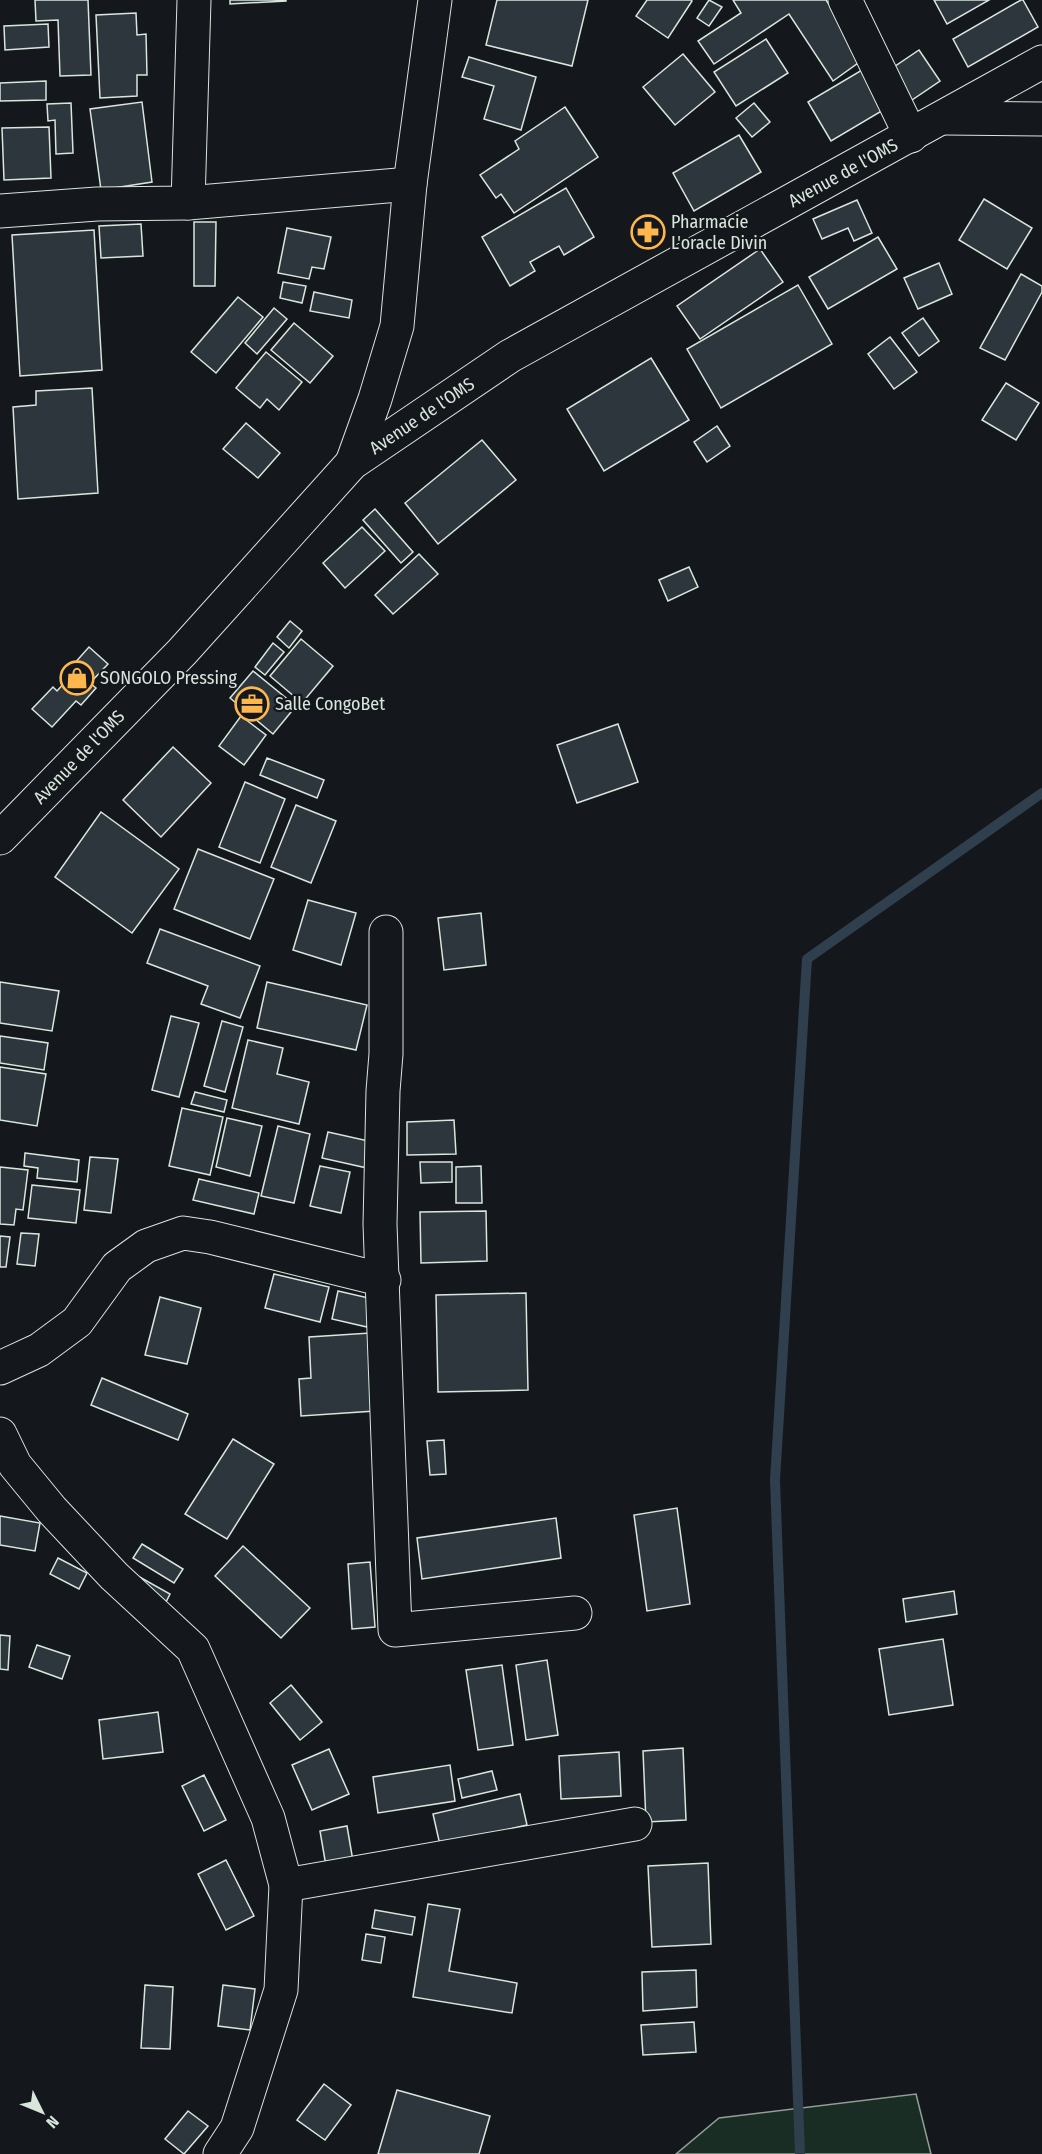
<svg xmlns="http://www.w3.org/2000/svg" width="1042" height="2154" font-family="'Fira Sans Condensed',sans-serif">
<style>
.green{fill:#1a2d24;stroke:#939e99;stroke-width:1.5}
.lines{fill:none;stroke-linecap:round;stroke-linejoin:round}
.stream{stroke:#2f3f4d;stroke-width:10}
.building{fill:#2c363c;stroke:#d8e6dc;stroke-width:1.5}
.minor-casing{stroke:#d8e6dc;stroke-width:35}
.minor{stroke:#14181c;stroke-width:33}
.labels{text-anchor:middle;stroke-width:4.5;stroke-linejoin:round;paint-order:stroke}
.street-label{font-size:18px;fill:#d8e6dc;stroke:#14181c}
.poi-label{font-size:18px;fill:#d8e6dc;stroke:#14181c;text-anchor:start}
</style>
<rect width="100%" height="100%" fill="#14181c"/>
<!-- green -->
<path class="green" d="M916,2094L931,2154H676L719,2118Z"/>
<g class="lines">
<!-- stream -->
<path class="stream" d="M800,2154L775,1480L807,959L1042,793"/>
</g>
<!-- building -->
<g class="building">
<path d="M35,0H88L91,75L60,76L58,20L36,21Z"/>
<path d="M230,0H286V1L230,4Z"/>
<path d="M497,0H588L572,66L486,45Z"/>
<path d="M647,0H691L692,1L668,38L636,16Z"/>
<path d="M709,0L722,7L709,26L697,18Z"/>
<path d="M733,0H826L865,58L833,81L789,14L714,64L698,41L741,13Z"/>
<path d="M934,0H989L947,24Z"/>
<path d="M1021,0H1023L1038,27L968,67L953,39Z"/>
<path d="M136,13L137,35L146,34L147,75H137V96L100,98L96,15Z"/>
<path d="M48,24L49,47L5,50L4,26Z"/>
<path d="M766,39L788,73L736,106L714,72Z"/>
<path d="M919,50L940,81L909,102L888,71Z"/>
<path d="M683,54L715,92L675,125L643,87Z"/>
<path d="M469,57L536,77L521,130L484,119L494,86L462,77Z"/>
<path d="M862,70L885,109L831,141L808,102Z"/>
<path d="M46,81V100L0,101V83Z"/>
<path d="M142,102L152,182L101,190L90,109Z"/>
<path d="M71,103L73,153L56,154L55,120L48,121L47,104Z"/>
<path d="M754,103L770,122L752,137L736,118Z"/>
<path d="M565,107L598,157L514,213L501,194L496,198L480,175L519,149L515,141Z"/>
<path d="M49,127L51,178L4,180L2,128Z"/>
<path d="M739,135L761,172L694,211L673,173Z"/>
<path d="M566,188L594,237L564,255L559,246L530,262L535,271L510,286L482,237Z"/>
<path d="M984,199L1032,228L1007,269L959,240Z"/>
<path d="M857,200L872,233L854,241L848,228L822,239L813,219Z"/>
<path d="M194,222H216L215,286H194Z"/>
<path d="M141,224L143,256L101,258L99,226Z"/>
<path d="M287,228L331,237L324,269L312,267L309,279L278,273Z"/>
<path d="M94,230L102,370L20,376L12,235Z"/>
<path d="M878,237L897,269L828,309L809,277Z"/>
<path d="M760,249L783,282L700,339L677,306Z"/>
<path d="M939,263L952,294L918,309L904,278Z"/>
<path d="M1021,274L1042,286V292L1005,360L980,348Z"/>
<path d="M283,282L306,286L302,303L280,298Z"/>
<path d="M798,285L832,344L721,408L687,349Z"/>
<path d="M314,292L352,300L349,318L310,311Z"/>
<path d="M238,297L263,317L216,373L191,352Z"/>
<path d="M274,308L287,319L257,354L245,343Z"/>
<path d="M923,318L939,341L919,356L902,333Z"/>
<path d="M294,323L333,356L310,383L271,350Z"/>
<path d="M890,337L917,372L894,389L868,354Z"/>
<path d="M266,352L302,382L279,410L267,399L260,408L236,388Z"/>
<path d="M651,358L689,420L604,471L567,409Z"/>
<path d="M1006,383L1039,403L1016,440L982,420Z"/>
<path d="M92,388L98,493L18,499L13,407L36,405V391Z"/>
<path d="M246,423L280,453L258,478L223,449Z"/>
<path d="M717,426L730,446L707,462L694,442Z"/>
<path d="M482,440L516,480L438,544L405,503Z"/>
<path d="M375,509L413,552L401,563L363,520Z"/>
<path d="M362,527L385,551L345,588L323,563Z"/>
<path d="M419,554L438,574L393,614L375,595Z"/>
<path d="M689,567L698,587L668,601L659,580Z"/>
<path d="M290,621L302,631L289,648L277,637Z"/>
<path d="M301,639L333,666L302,703L270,676Z"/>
<path d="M273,643L284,652L265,675L255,667Z"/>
<path d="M89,647L108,664L90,683L96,688L81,705L76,701L52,727L32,709L53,687L57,691L77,669L73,665Z"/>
<path d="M253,671L296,706L273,734L230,698Z"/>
<path d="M241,716L266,735L244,765L219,746Z"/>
<path d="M618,724L638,782L577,803L557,745Z"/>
<path d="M173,747L211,783L161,837L123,800Z"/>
<path d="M267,758L324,780L317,798L260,775Z"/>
<path d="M245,782L285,799L260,863L219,847Z"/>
<path d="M296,805L336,821L311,883L271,867Z"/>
<path d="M101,812L179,869L132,933L55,877Z"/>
<path d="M198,849L274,879L250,939L174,909Z"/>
<path d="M308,900L356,913L341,965L293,950Z"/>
<path d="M481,913L486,965L444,970L438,918Z"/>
<path d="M160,929L260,966L240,1018L201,1004L208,986L147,963Z"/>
<path d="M0,982L59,991L52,1031L0,1023Z"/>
<path d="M267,982L367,1005L356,1050L257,1028Z"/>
<path d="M171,1016L199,1023L179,1097L152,1090Z"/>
<path d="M222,1021L243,1027L225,1092L204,1086Z"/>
<path d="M0,1036L48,1043L44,1070L0,1063Z"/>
<path d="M248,1040L283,1048L277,1074L309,1082L299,1124L232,1108Z"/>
<path d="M0,1067L46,1074L37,1126L0,1120Z"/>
<path d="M195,1092L227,1100L224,1112L191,1104Z"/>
<path d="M182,1108L223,1117L210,1175L169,1166Z"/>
<path d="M227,1118L262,1126L250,1176L216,1167Z"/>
<path d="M454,1120L456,1154L407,1155V1122Z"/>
<path d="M278,1126L310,1134L294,1203L261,1196Z"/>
<path d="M328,1132L373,1142L367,1168L322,1158Z"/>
<path d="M25,1153L79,1160L77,1182L37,1178L38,1168L24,1166Z"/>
<path d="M90,1157L118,1159L111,1213L84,1210Z"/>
<path d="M420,1162H452V1182L421,1183Z"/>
<path d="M320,1166L350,1172L341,1213L310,1206Z"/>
<path d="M481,1166L482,1203H456V1167Z"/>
<path d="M0,1167L28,1170L23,1210L16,1209L14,1225L0,1224Z"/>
<path d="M199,1179L259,1193L254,1214L193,1200Z"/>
<path d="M32,1185L80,1190L76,1223L28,1218Z"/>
<path d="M486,1211L487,1261L421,1263L420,1212Z"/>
<path d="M21,1233L39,1234L35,1266L17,1264Z"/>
<path d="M0,1236L10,1237L6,1267H0Z"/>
<path d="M274,1274L329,1287L320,1322L265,1308Z"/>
<path d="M338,1291L373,1299L367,1327L332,1319Z"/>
<path d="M526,1293L528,1390L438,1392L436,1295Z"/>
<path d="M160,1297L201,1308L187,1364L145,1355Z"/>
<path d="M370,1333L375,1411L301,1416L299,1379L311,1378L309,1337Z"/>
<path d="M102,1378L188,1414L178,1440L91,1405Z"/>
<path d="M233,1439L274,1464L227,1539L185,1514Z"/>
<path d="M444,1440L446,1474L430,1475L427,1441Z"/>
<path d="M677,1508L690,1604L647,1611L634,1515Z"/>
<path d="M0,1516L40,1523L35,1551L0,1545Z"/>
<path d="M556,1518L561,1558L422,1579L417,1538Z"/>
<path d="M142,1544L183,1569L174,1583L133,1558Z"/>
<path d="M243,1546L310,1608L281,1638L215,1576Z"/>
<path d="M58,1558L87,1573L79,1589L50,1574Z"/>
<path d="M370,1562L375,1627L352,1629L348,1564Z"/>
<path d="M136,1575L170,1594L164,1606Z"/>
<path d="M954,1591L957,1614L906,1622L903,1599Z"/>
<path d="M0,1635L10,1636L8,1670L0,1669Z"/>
<path d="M943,1639L953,1705L889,1715L879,1649Z"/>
<path d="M37,1645L70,1656L62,1679L29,1667Z"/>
<path d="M547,1660L558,1735L526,1740L516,1665Z"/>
<path d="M502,1665L513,1745L478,1750L466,1670Z"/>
<path d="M291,1685L322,1722L300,1740L270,1703Z"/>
<path d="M158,1712L163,1752L103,1759L99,1720Z"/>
<path d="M683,1748L686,1820L646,1822L643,1751Z"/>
<path d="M329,1749L349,1794L312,1810L292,1765Z"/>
<path d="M619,1752L621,1796L561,1799L559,1756Z"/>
<path d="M450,1765L455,1801L378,1813L373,1777Z"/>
<path d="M492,1771L497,1790L462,1798L458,1779Z"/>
<path d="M204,1775L226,1820L204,1831L182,1786Z"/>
<path d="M520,1794L527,1825L440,1845L433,1814Z"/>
<path d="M347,1826L354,1867L327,1872L320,1831Z"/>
<path d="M226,1860L254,1916L226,1930L198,1874Z"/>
<path d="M708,1863L711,1944L652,1947L648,1866Z"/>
<path d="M428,1904L460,1909L449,1971L517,1983L512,2013L413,1997Z"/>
<path d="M375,1910L415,1917L412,1935L372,1928Z"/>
<path d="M366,1934L385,1937L381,1963L362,1960Z"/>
<path d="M696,1970L697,2007L643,2011L642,1972Z"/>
<path d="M145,1985L173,1987L170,2049L141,2048Z"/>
<path d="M223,1985L255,1989L250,2030L218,2026Z"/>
<path d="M694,2022L696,2052L643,2055L641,2025Z"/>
<path d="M324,2084L351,2105L325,2140L297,2120Z"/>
<path d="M397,2090L490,2116L479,2154H378Z"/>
<path d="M188,2111L208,2126L184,2154L165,2139Z"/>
</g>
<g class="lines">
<!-- minor casing -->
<g class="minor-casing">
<g id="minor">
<path d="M845,0L911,136"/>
<path d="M944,118L1042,119"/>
<path d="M188,203L194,0"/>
<path d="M0,211L97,204L188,203L410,184"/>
<path d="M352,463L375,399L397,326L410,184L435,0"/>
<path d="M0,838L182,652L352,463L510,356L1042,62"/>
<path d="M386,932V1054L383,1091L380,1224L395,1630L575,1613"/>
<path d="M0,1368L39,1350L77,1322L117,1267L146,1246L183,1233L210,1237L384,1280"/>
<path d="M0,1434L15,1465L52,1510L114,1576L193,1649L268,1818L286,1885L281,1990L237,2128L220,2154"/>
<path d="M286,1885L635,1824"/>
</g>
</g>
<!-- minor -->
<use href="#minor" class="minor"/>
</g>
<!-- icons -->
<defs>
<g id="pharmacy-ring" transform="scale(1.725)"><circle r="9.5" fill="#14181c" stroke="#ffb74d" stroke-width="1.5"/><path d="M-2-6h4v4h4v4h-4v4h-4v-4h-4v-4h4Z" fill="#ffb74d"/></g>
<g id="shop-ring" transform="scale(1.725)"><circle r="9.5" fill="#14181c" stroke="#ffb74d" stroke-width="1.5"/><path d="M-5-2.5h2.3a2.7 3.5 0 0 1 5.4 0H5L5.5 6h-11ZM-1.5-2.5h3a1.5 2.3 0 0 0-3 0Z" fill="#ffb74d"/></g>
<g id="office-ring" transform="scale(1.725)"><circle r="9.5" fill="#14181c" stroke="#ffb74d" stroke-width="1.5"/><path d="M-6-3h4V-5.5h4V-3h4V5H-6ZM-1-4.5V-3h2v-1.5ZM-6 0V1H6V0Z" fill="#ffb74d"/></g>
</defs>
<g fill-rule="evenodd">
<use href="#pharmacy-ring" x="648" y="232"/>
<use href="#shop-ring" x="77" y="678"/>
<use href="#office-ring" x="252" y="704"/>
</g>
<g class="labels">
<!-- street labels -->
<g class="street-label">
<text transform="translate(843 173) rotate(-29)" y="6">Avenue de l'OMS</text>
<text transform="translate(422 416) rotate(-34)" y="6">Avenue de l'OMS</text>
<text transform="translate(79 757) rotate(-46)" y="6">Avenue de l'OMS</text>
</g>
<!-- poi labels -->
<g class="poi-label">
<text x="671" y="228">Pharmacie<tspan x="671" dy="21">L'oracle Divin</tspan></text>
<text x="100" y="684">SONGOLO Pressing</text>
<text x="275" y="710">Salle CongoBet</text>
</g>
</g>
<!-- north arrow -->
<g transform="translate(42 2112) rotate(133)" stroke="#14181c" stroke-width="4.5" paint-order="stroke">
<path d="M0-4.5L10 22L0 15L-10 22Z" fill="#d8e6dc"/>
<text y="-9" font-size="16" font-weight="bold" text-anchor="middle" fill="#d8e6dc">N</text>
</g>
</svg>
